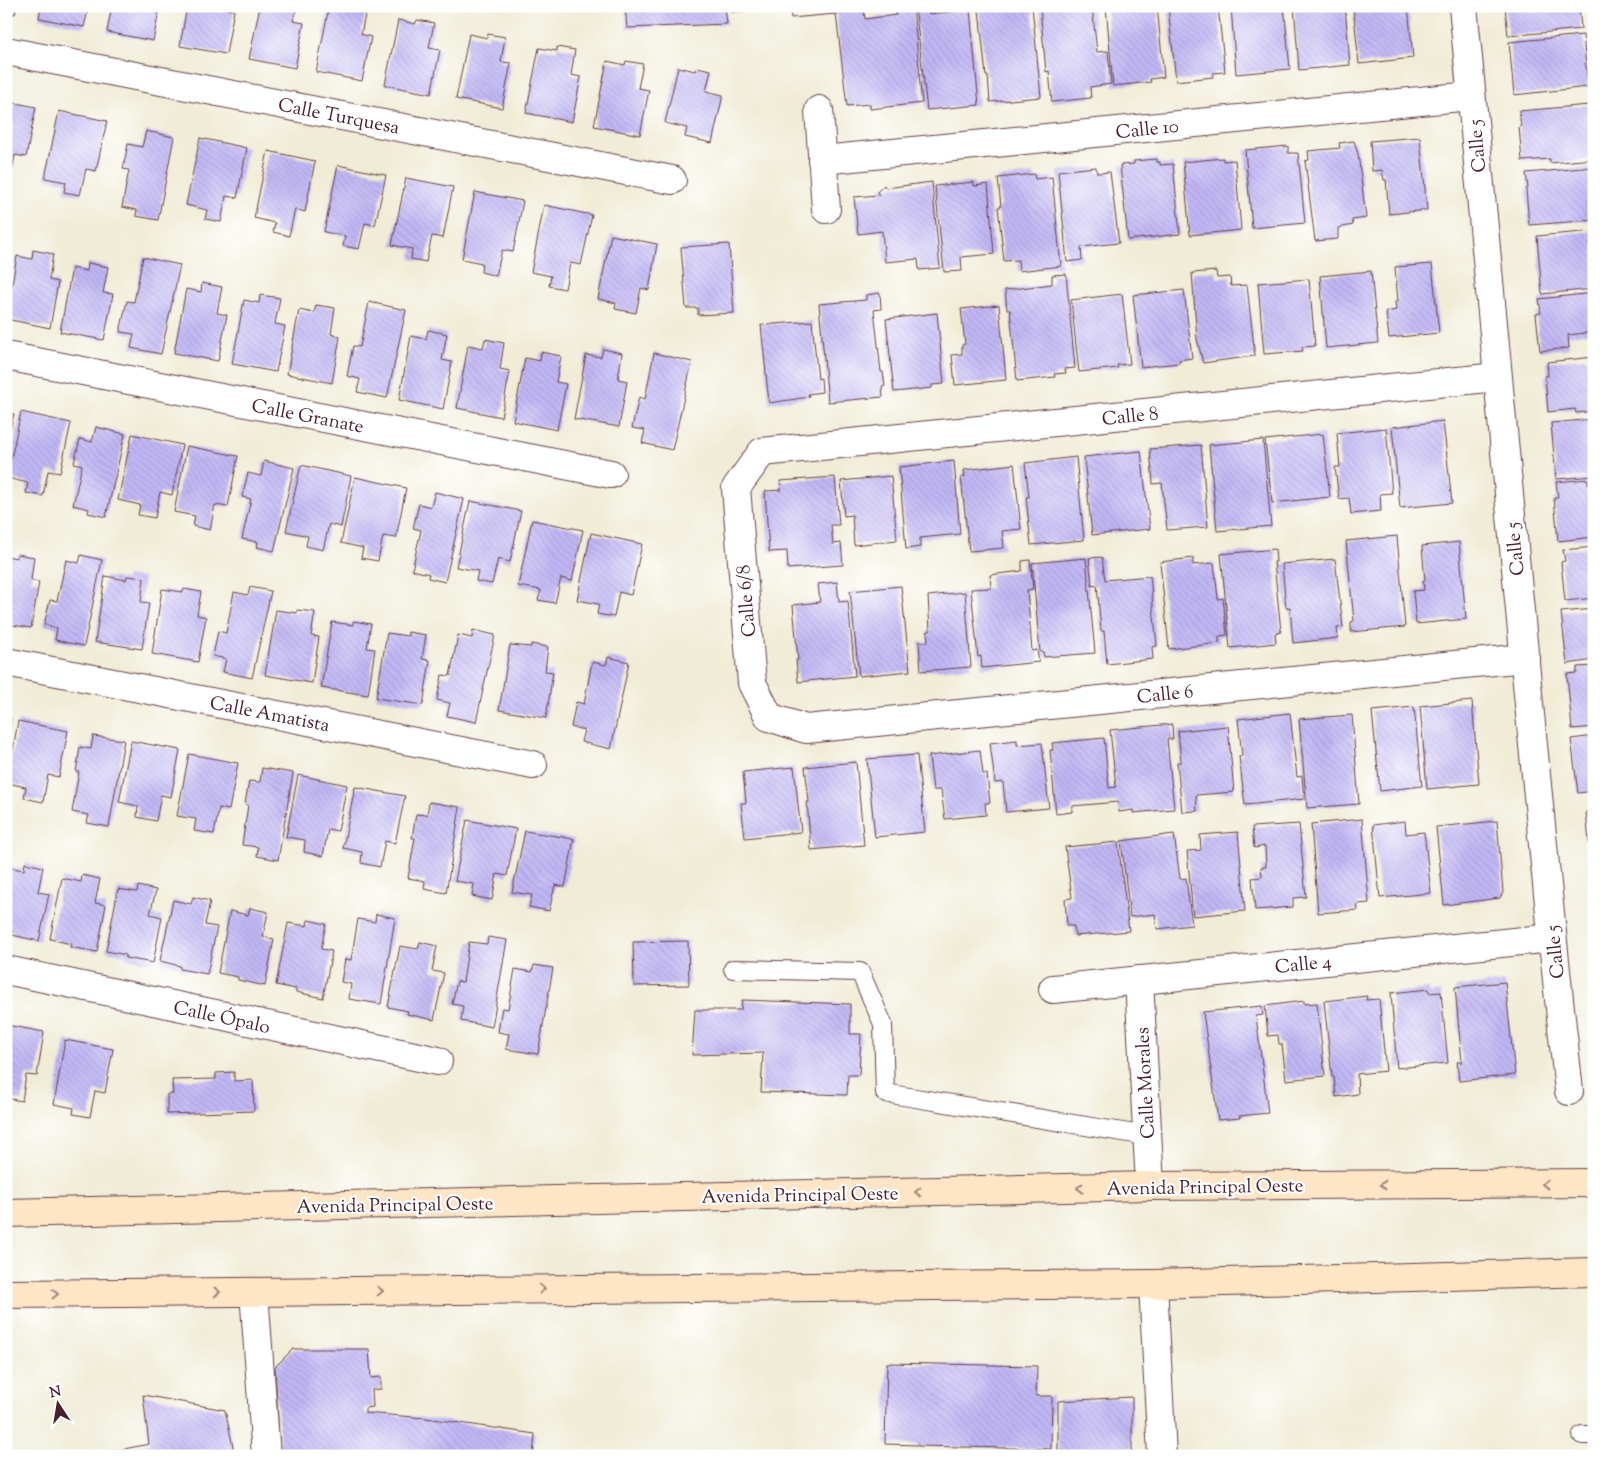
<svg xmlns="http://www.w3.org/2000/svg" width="1600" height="1462" font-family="'Sorts Mill Goudy',serif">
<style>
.building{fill:url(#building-back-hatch)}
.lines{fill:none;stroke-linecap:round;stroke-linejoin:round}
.lane-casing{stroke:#633e45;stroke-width:20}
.street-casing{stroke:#633e45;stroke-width:30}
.secondary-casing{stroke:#633e45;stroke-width:30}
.lane{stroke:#fff;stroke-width:18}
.street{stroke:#fff;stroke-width:28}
.secondary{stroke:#fee5c5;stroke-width:28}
.oneway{stroke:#a48278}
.labels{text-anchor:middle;stroke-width:4.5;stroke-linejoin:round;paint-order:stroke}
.street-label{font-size:19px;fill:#4a1f2b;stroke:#fff}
</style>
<defs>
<pattern id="building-back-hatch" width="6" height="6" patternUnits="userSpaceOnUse" patternTransform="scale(1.25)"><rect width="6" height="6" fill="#c1b7f5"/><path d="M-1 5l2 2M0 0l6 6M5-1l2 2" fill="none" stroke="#a79dd2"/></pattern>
</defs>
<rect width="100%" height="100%" fill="#fff"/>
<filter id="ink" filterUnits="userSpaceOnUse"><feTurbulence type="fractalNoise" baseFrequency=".02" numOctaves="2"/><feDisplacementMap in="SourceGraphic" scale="10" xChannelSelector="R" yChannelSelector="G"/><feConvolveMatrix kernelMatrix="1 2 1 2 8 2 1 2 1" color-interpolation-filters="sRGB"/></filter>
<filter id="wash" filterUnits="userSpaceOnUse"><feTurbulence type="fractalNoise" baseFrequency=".0096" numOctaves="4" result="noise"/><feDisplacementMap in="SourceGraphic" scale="20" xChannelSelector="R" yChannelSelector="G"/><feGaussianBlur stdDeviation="1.12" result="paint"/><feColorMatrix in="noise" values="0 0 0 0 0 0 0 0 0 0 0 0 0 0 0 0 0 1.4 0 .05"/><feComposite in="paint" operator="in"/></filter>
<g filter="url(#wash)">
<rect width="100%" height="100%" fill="#f0ecd6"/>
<g id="blocks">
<!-- building -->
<g class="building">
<path d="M6,6H17L15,14L6,12Z"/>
<path d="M41,6H89L84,27L39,18Z"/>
<path d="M112,6H160L153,41L107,32Z"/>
<path d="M187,6H224V8L234,10L226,54L180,46Z"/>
<path d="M260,6H297L293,21L304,23L295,68L249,59Z"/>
<path d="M348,6L366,10L361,34L371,37L362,81L316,72L329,7L347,11Z"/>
<path d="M625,6H725L727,24L627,28Z"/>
<path d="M730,6H786L787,13L781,14V8L731,12Z"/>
<path d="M790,6H839V12L864,9L865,19L896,15L895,9L913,7L920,76L919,75L922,103L870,109V104L847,106L836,14L791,18Z"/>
<path d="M915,6H929V14L970,10L979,105L927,110Z"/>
<path d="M998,6H1032L1041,97L990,102L988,76H986L979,10Z"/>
<path d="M1053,6H1092L1097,52L1108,51L1111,84L1090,87L1091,98L1052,102L1049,71L1046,72L1040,8Z"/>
<path d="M1106,6H1157L1164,77L1150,79L1151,82L1113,86Z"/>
<path d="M1168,6H1218L1225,72L1213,73V77L1176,81Z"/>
<path d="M1231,6H1284L1290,69L1236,74Z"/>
<path d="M1294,6H1345L1350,65L1299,70Z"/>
<path d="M1353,6H1408L1413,58L1359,64Z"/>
<path d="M1505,6H1579L1581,29L1508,36Z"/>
<path d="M398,20L415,24L417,20L434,23L429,48L440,50L431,94L385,85Z"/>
<path d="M469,34L487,38L488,34L505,37L501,62L511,63L502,108L456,99Z"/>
<path d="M1583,35L1588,87L1514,95L1509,42Z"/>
<path d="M557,47L575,50L571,75L581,77L572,122L526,113L539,48L557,51Z"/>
<path d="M607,61L625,65L626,61L643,64L638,88L649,90L640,135L594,126Z"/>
<path d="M678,67L695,71L697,67L711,70L706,91L723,95L712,143L685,137L687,128L665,123Z"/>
<path d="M6,101L36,107L26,157L15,155L10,181H6Z"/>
<path d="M1589,105L1593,159L1550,163V159L1522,161L1519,127L1521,126L1519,111Z"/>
<path d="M59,111L107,121L96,171L86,169L80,195L64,192L66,182L45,178Z"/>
<path d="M146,131L174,137L158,220L136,216L137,210L122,207L129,170L123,169L128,144L142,147Z"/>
<path d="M1420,137L1427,210L1389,214L1386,180H1384L1382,170L1372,171L1370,141Z"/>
<path d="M200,138L247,148L237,198L226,196L221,222L205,219L207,210L186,205Z"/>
<path d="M1354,141L1358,154L1366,218L1352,220L1353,225L1338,228V239L1315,241L1305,161L1309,160L1308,151L1340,148L1339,143Z"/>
<path d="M1288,146V153H1298L1305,223L1252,228L1245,150Z"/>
<path d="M268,151L315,161L305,212L295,209L289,236L273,232L275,223L254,218Z"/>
<path d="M1223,158V161L1235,160L1241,230L1190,235L1183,162Z"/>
<path d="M1157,159V162H1160V165L1173,164L1180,234L1128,240L1120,165L1134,164V161Z"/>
<path d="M338,165L386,175L375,225L365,223L359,249L343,246L345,236L324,232Z"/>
<path d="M1096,167L1097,173L1110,172L1119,243L1081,247L1082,260L1067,262L1058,171Z"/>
<path d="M1594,167V220L1529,225L1526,189L1528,188L1526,173Z"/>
<path d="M1034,174L1035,179L1052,177L1061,266L1019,271L1018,260L1004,261L998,207H1001L998,178Z"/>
<path d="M406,178L453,187L443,238L432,236L426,262L411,259L412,249L392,245Z"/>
<path d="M932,182L940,268L919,270L918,259L885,262L882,231L858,234L854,197L879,195L877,192L884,185L886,188Z"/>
<path d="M974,182V186L988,184L994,254L961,257L962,271L944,272L935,186Z"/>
<path d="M475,192L523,201L513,252L502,250L496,276L481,272L482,263L462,259Z"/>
<path d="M544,205L592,215L581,265L570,263L565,289L549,286L551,276L531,272Z"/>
<path d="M6,231L12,232L7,255H6Z"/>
<path d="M1594,231V289L1542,294L1537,236Z"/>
<path d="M611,235L657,244L649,290L641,288L636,313L615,309L616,303L598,299Z"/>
<path d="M729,244L734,313L698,315V308H686L681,247Z"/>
<path d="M33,250L53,254L49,280L58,282L50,328L6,319L17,256L32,259Z"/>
<path d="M143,257L180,265L161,354L131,348L134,334L120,332L127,301L134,302Z"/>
<path d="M88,263L108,267L103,293L113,294L104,340L60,332L72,268L87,271Z"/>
<path d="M1432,264L1439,333L1389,338L1386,312L1396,310L1395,302L1398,301L1395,267Z"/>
<path d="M1216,271L1217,278L1230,277L1231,286L1247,285L1255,356L1203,363L1197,339L1192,273Z"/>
<path d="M1371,271L1378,343L1326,348L1320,276Z"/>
<path d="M1066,274L1075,368L1065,369L1066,373L1054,374L1055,377L1017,381L1010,310H1007L1005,290L1052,284V275Z"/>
<path d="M1309,279L1315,346L1302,347L1303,351L1264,354L1258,283Z"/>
<path d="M202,283L222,287L217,313L227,315L218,361L174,353L186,289L201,292Z"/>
<path d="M1184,290L1192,358L1179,360V363L1141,367L1133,295Z"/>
<path d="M880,293L881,309L874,310L881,372H883L885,386L882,387L883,397L828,402L819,304L866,300V295Z"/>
<path d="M1594,293V332L1568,335L1569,348L1540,351L1536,314L1541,313L1539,299Z"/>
<path d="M1122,294L1130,364L1117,365L1118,368L1079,372L1071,300Z"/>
<path d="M260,295L280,298L275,324L285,326L276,372L232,364L244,300L259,303Z"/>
<path d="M369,302L406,310L387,398L357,392L360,379L347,376L353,346L360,347Z"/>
<path d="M316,305L335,308L331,334L340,337L332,383L287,374L299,310L314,313Z"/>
<path d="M999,305L1006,380L955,385L952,355L962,354V345L965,344L961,309Z"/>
<path d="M937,313L944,384L932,385V388L894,392L886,319Z"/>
<path d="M812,321L818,379L821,378L822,392L808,394L809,397L769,403L761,325Z"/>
<path d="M428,330L447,334L442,360L452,362L443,409L399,400L411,336L426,339Z"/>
<path d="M485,339L504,343L500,369L510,371L501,417L457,408L468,345L483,348Z"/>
<path d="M603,349L622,353L618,379L627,381L619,427L574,419L586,355L601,357Z"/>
<path d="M541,352L561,356L556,382L566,384L557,430L513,421L525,358L540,361Z"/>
<path d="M654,353L692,362L672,450L642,443L645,430L632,428L639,397L645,399Z"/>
<path d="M1594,357V411L1576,413L1575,409L1548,412L1545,376H1548L1547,362Z"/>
<path d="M6,412L14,414L7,442H6Z"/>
<path d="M21,412L71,423L60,473L48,471L43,496L26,493L28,483L7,478Z"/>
<path d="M1594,419V476L1556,479L1551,423Z"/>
<path d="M1443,421L1452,503L1400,508L1392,427Z"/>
<path d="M96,427L125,434L106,517L88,513L89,509L73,505L82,465L74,463L80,439L92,442Z"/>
<path d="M1386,428L1392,493L1380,494L1381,511L1351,514L1349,498L1339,499L1335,467H1340L1337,433Z"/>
<path d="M132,434L182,445L172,495L160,492L155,518L138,515L140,505L118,500Z"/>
<path d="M1323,434L1330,497L1272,503L1265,440Z"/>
<path d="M1263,440L1271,526L1217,531L1209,445Z"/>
<path d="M1201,445L1208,527L1167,530L1162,483L1153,484L1150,449Z"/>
<path d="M187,446L238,456L228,507L215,505L210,530L193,526L195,516L174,512Z"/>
<path d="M1141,451L1150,529L1092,535L1084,457Z"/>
<path d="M1076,457L1084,540L1031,545L1026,497H1029L1025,463Z"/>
<path d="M264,461L294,468L274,551L257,547L258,542L242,539L251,499L242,497L248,473L261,476Z"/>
<path d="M954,461L960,534L920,538V547L906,549L899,467Z"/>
<path d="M1014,464L1021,529L1002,531L1004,548L969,551L961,477H965L964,470Z"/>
<path d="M301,465L351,476L341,527L329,524L323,550L306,546L308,536L286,531Z"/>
<path d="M891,476L897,540L854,545L852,515L844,516L841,481Z"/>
<path d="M355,477L406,488L396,538L383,536L378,561L361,558L363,548L341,543Z"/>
<path d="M835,477L839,525H831L833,544L841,543L843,565L788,569L787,551L769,552L765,491L781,490L780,481Z"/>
<path d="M1588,479V484H1594V537L1558,541L1554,498H1558L1556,482Z"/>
<path d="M435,492L464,499L445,582L428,578L429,574L412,570L421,530L413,528L419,504L431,507Z"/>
<path d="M470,501L521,511L510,562L498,559L492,584L476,581L478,571L456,567Z"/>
<path d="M532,520L583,530L572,581L561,578L555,603L538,600L541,590L518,586Z"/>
<path d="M591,533L642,544L631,595L619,592L614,617L597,614L599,604L577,600Z"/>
<path d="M1397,536L1405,627L1351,632V622L1354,621L1346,541Z"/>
<path d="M1459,542L1466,619L1416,624L1413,591L1424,590L1423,581H1425L1422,546Z"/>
<path d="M1594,547V598L1565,601L1561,562L1565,561L1563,550Z"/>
<path d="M1275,549L1276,562H1274L1281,632L1275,633L1276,643L1230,648L1221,554Z"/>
<path d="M17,554L34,557L31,580L39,582L31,628L6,624V556L17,558Z"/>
<path d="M81,555L102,560L84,646L55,640L57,628L44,625L50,600L57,601L66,560L79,563Z"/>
<path d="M1102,557L1105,580L1150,576L1157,646L1152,647L1153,659L1107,664L1104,631H1101L1097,585L1092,586L1089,558Z"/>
<path d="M1086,558L1095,653L1044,657L1043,652H1040L1032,563Z"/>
<path d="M1193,558V565L1214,563L1218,599L1223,598L1227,635L1219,636V643L1169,649L1160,562Z"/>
<path d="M1335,559L1343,627L1337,628L1338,638L1293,643L1290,607L1286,608L1282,564Z"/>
<path d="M1030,560L1033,589L1027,590L1032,651L1037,650L1039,662L982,668L981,656L978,657L971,589L991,588L990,575L1022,571V561Z"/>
<path d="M105,576L126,580L127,576L144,578L141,602L149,603L142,649L95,642Z"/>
<path d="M837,582L839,602L848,601L855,676L798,682L796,660H798L793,605L820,602L818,584Z"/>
<path d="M901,586L910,671L859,676L850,591Z"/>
<path d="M250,587L271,591L252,678L223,672L226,659L213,656L218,631L226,633L234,592L248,595Z"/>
<path d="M162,589L183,592L184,589L201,592L197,615L206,617L198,662L152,654Z"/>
<path d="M965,592L971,667L921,671L919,642H928L927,632L930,631L928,596Z"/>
<path d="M1594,609V660L1567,664L1561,612Z"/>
<path d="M276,610L297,613V610L315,612L311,636L319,637L312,683L265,675Z"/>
<path d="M353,621L371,624L367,648L375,649L368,695L321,688L332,622L353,625Z"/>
<path d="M473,630L495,635L476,722L447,716L450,703L437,700L442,675L450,676L458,635L472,638Z"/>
<path d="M408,632L426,635L422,659L430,660L423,705L376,698L387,633L408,636Z"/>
<path d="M531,644L548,647L545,671L553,672L546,718L499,710L510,645L531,647Z"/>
<path d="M608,657L629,662L611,749L581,742L584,730L571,727L576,702L584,704L592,662L606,665Z"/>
<path d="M1594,666V727L1572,729L1567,674L1577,673V667Z"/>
<path d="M1472,701L1479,784L1427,789L1420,706Z"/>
<path d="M1414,707L1422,786L1380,791L1372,711Z"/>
<path d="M1290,713L1297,777L1302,776L1304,799L1245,805L1239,756H1242L1238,719Z"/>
<path d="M1352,715L1359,804L1307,808L1299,719Z"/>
<path d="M6,718L11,719L7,740H6Z"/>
<path d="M18,721L68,731L59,777L48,775L43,802L24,798L26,787L7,783Z"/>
<path d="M1172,724L1173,739H1167L1174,809L1133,813V810L1119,812L1118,802L1072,806V812L1056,814L1050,750H1053L1052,743L1104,738L1109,788L1116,787L1110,730Z"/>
<path d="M1228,726L1234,792L1196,795L1197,811L1182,812L1177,762H1181L1178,731Z"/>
<path d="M93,736L124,740L109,827L87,823L89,815L72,812L79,772H76L80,747L91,749Z"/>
<path d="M1594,736V791L1578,793L1571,739Z"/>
<path d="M1017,740V745L1042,743L1049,808L1006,812L1003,782L995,783L990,743Z"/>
<path d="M131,741L180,750L171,797L161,795L156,821L137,817L138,806L119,802Z"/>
<path d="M980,750L983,774H987L990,803H985L986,815L945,819L941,790H933L929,756Z"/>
<path d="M189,754L238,763L229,810L219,808L214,834L194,831L196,819L177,816Z"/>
<path d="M917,755L925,832L875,837L867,759Z"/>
<path d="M856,762L864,845L811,850L807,802H809L805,767Z"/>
<path d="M794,767L801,832L745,838L741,803H746L743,772Z"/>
<path d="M262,768L293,773L278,860L257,856L258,847L242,845L248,805L245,804L249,781L260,782Z"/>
<path d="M298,775L347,785L338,831L328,829L323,856L304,852L305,840L286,837Z"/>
<path d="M355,787L405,796L395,843L385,841L380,867L361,863L362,852L343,848Z"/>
<path d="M1594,800V851L1590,852L1586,812H1589V801Z"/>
<path d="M429,802L460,807L446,893L424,889L425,881L408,878L415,838H412L416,814L427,815Z"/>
<path d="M1362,819L1369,903L1357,904L1358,910L1318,913L1311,824Z"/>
<path d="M467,820L516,829L507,876L497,874L492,900L472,896L474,884L455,881Z"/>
<path d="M1405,821L1406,834L1424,832L1431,893L1380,898L1373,825Z"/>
<path d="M1497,821L1503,892L1500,898L1444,905L1436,827Z"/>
<path d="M1299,824L1306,897L1293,898V907L1255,910L1252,878L1262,877L1261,867H1266L1265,846L1254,848L1252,827Z"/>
<path d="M525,831L574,839L565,887L555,885L549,911L529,907L532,895L512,892Z"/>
<path d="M1238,832L1245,911L1193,916L1187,851L1201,850L1200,835Z"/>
<path d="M1174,834L1180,879L1186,878L1192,925L1157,929L1155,914L1130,917L1121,841Z"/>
<path d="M1118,842L1129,931L1075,936L1074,926H1067L1065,899L1072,898L1065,847Z"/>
<path d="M1594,862V898H1593L1588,863Z"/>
<path d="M25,863L43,867L38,892L49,894L39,941L12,935L13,932L6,931V867L24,870Z"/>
<path d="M82,875L100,879L95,903L106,905L97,952L70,947L71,944L50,939L62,878L81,882Z"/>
<path d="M138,886L156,890L150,914L162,917L153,963L125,958L126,955L106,951L118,889L137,892Z"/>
<path d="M193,897L210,901L205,925L217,927L207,974L180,969V966L160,961L173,900L191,904Z"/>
<path d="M250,908L268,912L263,937L274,939L265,986L238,980V977L218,973L230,911L248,915Z"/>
<path d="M376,914L395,918L381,1004L349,999L351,984L341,982L345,959L351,960L358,919L375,922Z"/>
<path d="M308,920L326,924L321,949L332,951L323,998L296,992V989L276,985L288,923L307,926Z"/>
<path d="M488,937L507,940L492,1027L461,1021L463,1006L452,1004L457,981L463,982L469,942L487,944Z"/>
<path d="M688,941L689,985L634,986L633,942Z"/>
<path d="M420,942L437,946L432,971L444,973L434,1020L407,1014L408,1011L388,1007L400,946L418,949Z"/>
<path d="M534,965L553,968L538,1054L506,1049L509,1034L498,1032L502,1008L508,1009L515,969L532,972Z"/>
<path d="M1505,982L1515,1075L1459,1081L1457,1062H1462L1455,987Z"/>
<path d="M1429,989V993L1441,992L1448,1063L1397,1068L1391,993Z"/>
<path d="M1367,996L1366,1000L1379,999L1386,1071L1357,1074L1358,1094L1336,1097L1334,1077H1332L1324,1001Z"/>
<path d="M742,1000L850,1004V1034H861L859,1075H848L847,1095L761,1092L763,1053L692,1055L695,1010H741Z"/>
<path d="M1304,1001V1004L1317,1003L1325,1076L1286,1080L1282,1044H1279L1278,1035L1268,1036L1265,1006Z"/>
<path d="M1262,1006L1263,1015L1256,1016L1268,1113L1239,1116L1240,1118L1218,1120L1203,1012Z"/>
<path d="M6,1025L44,1032L37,1076L26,1075L22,1101L6,1098Z"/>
<path d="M65,1040L113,1049L105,1093L95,1091L90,1117L73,1114L74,1108L54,1104Z"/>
<path d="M234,1072V1081L253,1080L254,1111L167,1114V1094H173L172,1080L216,1079V1073Z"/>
<path d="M293,1349H369L371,1378L381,1377V1389L372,1390L373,1407L365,1408V1413L426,1418L535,1434L533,1456H280L275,1367Z"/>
<path d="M887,1363L1037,1366L1036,1396H1052L1051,1449L918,1446V1445L885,1444Z"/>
<path d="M143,1395L225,1410L235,1456H99V1454L149,1444Z"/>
<path d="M1132,1397V1456H1058V1401Z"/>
</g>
</g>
</g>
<g filter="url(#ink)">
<use href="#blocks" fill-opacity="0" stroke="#633e45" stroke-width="1"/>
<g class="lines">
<!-- lane casing -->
<g class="lane-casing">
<g id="lane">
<path d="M733,969L860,972L883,1024L885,1093L1147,1136"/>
<path d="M1582,1435H1594"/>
</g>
</g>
<!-- street casing -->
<g class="street-casing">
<g id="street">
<path d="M1463,6C1498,368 1529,730 1569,1091"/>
<path d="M6,51L672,180"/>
<path d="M819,110L826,209"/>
<path d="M822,160L1471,96"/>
<path d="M6,356L611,474"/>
<path d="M1497,377L762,452L736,488L752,683L769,717L806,729L1525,658"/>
<path d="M6,662L533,765"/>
<path d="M6,970L438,1061"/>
<path d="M1139,980L1150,1186"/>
<path d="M1053,989L1552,938"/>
<path d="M1153,1284L1162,1456"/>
<path d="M254,1292L266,1456"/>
</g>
</g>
<!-- secondary casing -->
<g class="secondary-casing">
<g id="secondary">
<path d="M6,1213L1150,1186L1594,1183"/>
<path d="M6,1294L1153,1284L1594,1272"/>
</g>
</g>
<!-- lane -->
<use href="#lane" class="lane"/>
<!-- street -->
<use href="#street" class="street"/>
<!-- secondary -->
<use href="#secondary" class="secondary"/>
</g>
<!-- one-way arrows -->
<defs><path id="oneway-chevron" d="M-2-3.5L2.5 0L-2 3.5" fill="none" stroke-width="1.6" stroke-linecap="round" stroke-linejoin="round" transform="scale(1.25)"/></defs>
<g class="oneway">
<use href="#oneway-chevron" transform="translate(1545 1184) rotate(180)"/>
<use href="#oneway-chevron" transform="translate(1383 1185) rotate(180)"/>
<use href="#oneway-chevron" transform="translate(1080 1188) rotate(179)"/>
<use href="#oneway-chevron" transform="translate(918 1192) rotate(179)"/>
<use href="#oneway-chevron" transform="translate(542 1289) rotate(-1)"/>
<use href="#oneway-chevron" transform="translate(380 1291) rotate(-1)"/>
<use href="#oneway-chevron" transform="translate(217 1292) rotate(-1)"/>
<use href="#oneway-chevron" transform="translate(55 1294) rotate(-1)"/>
</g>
</g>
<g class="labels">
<!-- street labels -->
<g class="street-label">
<text transform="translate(339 115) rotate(11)" y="7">Calle Turquesa</text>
<text transform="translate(1147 128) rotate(-6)" y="7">Calle 10</text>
<text transform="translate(1476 146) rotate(-95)" y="7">Calle 5</text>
<text transform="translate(308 415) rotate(11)" y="7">Calle Granate</text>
<text transform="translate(1130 415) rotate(-6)" y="7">Calle 8</text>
<text transform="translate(1514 549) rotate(-96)" y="7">Calle 5</text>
<text transform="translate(745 601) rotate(-95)" y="7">Calle 6/8</text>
<text transform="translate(1165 693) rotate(-6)" y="7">Calle 6</text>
<text transform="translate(270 713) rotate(11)" y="7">Calle Amatista</text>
<text transform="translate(1554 952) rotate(-96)" y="7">Calle 5</text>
<text transform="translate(1303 963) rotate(-6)" y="7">Calle 4</text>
<text transform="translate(222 1016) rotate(12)" y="7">Calle Ópalo</text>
<text transform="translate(1144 1083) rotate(-93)" y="7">Calle Morales</text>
<text transform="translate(1205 1186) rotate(-1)" y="7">Avenida Principal Oeste</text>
<text transform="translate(800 1194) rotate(-1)" y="7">Avenida Principal Oeste</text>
<text transform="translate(395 1204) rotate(-1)" y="7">Avenida Principal Oeste</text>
</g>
</g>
<!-- margin -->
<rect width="1600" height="1462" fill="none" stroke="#fff" stroke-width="25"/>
<!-- north arrow -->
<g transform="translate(58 1404) rotate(348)" stroke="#ffffff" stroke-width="4" paint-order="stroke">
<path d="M0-4L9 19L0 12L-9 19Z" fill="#4a1f2b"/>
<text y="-8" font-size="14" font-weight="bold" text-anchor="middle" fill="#4a1f2b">N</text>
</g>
</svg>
